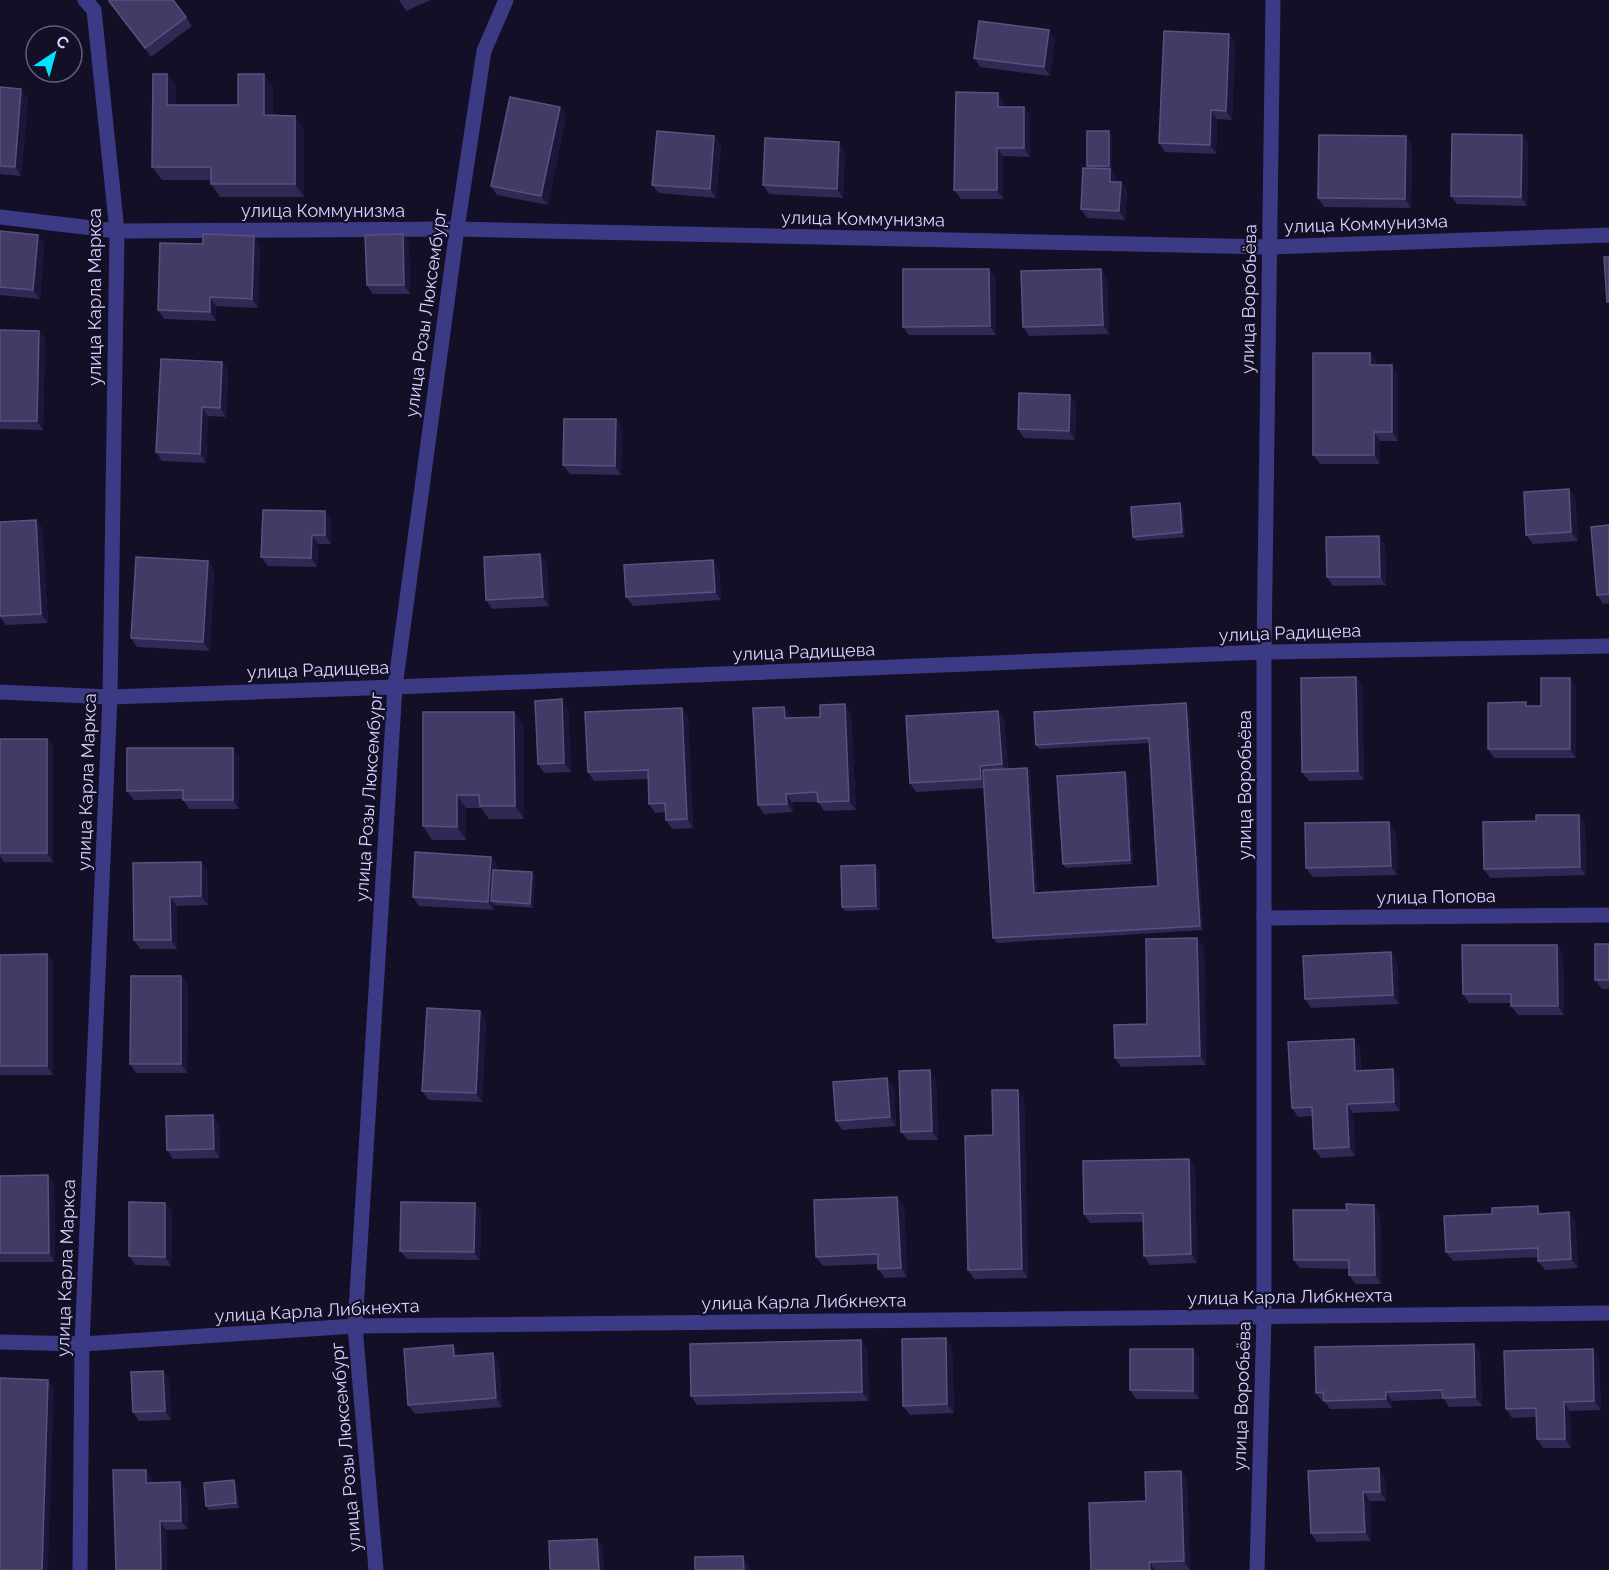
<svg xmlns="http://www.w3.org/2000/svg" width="1609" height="1570" font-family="Raleway,sans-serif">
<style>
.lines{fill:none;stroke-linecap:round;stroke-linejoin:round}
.minor{stroke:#3d3a85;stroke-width:15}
.wall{fill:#312854}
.shaded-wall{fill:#1d163a}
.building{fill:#433a66;stroke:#5a527e;stroke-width:1.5}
.labels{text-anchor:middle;stroke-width:4.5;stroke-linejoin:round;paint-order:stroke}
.street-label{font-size:18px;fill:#d9d4ff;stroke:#130f26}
</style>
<rect width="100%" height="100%" fill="#130f26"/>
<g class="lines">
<!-- minor -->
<g class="minor">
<path d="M0,217L117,231L457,229L1269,247L1609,235"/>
<path d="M0,692L110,697L395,687L1264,652L1609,646"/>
<path d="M1264,918L1609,915"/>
<path d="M0,1342L82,1344L355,1326L1609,1313"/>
<path d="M80,1570L82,1344L110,697L117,231L94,10L85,0"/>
<path d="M376,1570L355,1326L395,687L457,229L484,51L506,0"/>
<path d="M1257,1570L1264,1317V652L1273,0"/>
</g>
</g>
<!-- wall -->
<g class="wall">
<path d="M399,0H431L406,11Z"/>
<path d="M109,1L186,17L192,26L151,57Z"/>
<path d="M1229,34L1235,43L1232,120L1217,119L1216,154L1165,152L1159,143Z"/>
<path d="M1055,38L1050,76L980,67L974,58Z"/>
<path d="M167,74L176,87V105H238L273,87V115L304,129V197H220L211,184V180H162L152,167Z"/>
<path d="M0,87L28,98L21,176L0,174Z"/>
<path d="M1004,102V107H1024L1030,116V157L1003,156V199H961L954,190Z"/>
<path d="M560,107L566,116L548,205L497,195L491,186Z"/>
<path d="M1522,135L1528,144L1527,206L1457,204L1451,196Z"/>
<path d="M1112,136V170H1111L1116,178V182H1121L1127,191L1125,220L1087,218L1081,209L1088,168L1087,166Z"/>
<path d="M1406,136L1412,145L1411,208L1324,207L1318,198Z"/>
<path d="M721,145L716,198L659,193L652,185Z"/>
<path d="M845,151L843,198L769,194L763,185Z"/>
<path d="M0,231L44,243L40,299L0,295Z"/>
<path d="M403,234L409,243L410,294H373L367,285Z"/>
<path d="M260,244L258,308L216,306V321L164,319L158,310Z"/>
<path d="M996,278V335H909L903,327Z"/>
<path d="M1107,278L1109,334L1029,336L1023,327Z"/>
<path d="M0,330L45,339L43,430L0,429Z"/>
<path d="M1370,353L1376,361V365L1398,374V441H1380V464H1320L1313,455Z"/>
<path d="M222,362L228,371L226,417L208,416L206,463L162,461L156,452Z"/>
<path d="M1070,395L1076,404L1075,440L1024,438L1018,429Z"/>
<path d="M616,419L622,428L621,475L570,474L563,465Z"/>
<path d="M1569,489L1575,498L1578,541L1533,544L1526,535Z"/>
<path d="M1180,503L1183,508L1185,537L1136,541L1133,537Z"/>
<path d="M36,520L42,528L48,623L6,625L0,617Z"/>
<path d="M331,520V544H318L317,567L268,566L261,557Z"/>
<path d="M1609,525V603L1603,604L1597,595Z"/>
<path d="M1385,545L1386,585L1333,586L1327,577Z"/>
<path d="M540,554L547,563L549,606L492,609L486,600Z"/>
<path d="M713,560L719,569L721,600L633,606L626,597Z"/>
<path d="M208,561L214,570L210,651L137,647L131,638Z"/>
<path d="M1356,677L1362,686L1364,780L1309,781L1302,772Z"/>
<path d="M1576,687V758H1494L1488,749L1529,706H1541Z"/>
<path d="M784,707L791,716V718L820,717L851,713L856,810L824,811L818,802H792L793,812L764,814L758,805Z"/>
<path d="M568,708L571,772L544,773L538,764Z"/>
<path d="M682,708L688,717L693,828L672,829L666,820V812L655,813L649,804L648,779L594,781L588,772Z"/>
<path d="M1189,708L1203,930L997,943L993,938L984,788L916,792L910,783L998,711L1004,719L1008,769L1030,772L1037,893L1158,886L1150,743L1039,749L1036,745Z"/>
<path d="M524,725V819H489L481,808H466V840H432L423,826Z"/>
<path d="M0,739H47L53,748V862H4L0,856Z"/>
<path d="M239,757V809H189L183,799L134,800L127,791Z"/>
<path d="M1128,777L1133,864L1066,868L1063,864Z"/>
<path d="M1585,823L1586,875L1490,878L1484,869Z"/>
<path d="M1396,831L1397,875L1313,877L1306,868Z"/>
<path d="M491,857L497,866L496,870L532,872L535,877L533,908L494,905V910L419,906L413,897Z"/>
<path d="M201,862L207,871L208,905L177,906V949H140L134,940L133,863Z"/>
<path d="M875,865L879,870L880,910L845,911L842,907Z"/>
<path d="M1609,944V989H1602L1595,980Z"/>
<path d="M1204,947L1206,1065L1121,1067L1115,1058L1147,1024Z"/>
<path d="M1391,952L1397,961L1399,1004L1311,1008L1305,999Z"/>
<path d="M1563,953L1564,1015H1518L1511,1006V1003H1469L1463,994Z"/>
<path d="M0,955L53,963V1075H0Z"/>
<path d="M181,976L188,985L187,1073H136L130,1064Z"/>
<path d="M480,1011L486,1020L482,1102L429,1100L422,1091Z"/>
<path d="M1354,1039L1360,1048L1361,1071L1399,1078L1400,1111L1353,1113L1355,1156L1321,1158L1314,1149L1313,1116L1298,1117L1292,1108Z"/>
<path d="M936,1079L938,1140H908L901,1132Z"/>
<path d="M894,1087L896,1126L842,1130L836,1121Z"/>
<path d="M1024,1099L1028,1278L974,1279L968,1270L993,1135Z"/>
<path d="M219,1124L220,1158L173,1159L167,1150Z"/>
<path d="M1189,1159L1195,1168L1197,1263L1150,1265L1144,1256L1143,1222L1090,1223L1084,1214Z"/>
<path d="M48,1175L54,1184L55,1262H0V1176Z"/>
<path d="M165,1203L172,1212L171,1266L135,1265L129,1256Z"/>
<path d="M1374,1205L1380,1213L1381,1284H1356L1349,1275V1269L1300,1268L1294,1260L1347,1210Z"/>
<path d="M904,1206L907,1277L885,1278L878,1269V1264L823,1266L816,1257Z"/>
<path d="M481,1211L480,1260L407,1259L400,1251Z"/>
<path d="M1543,1213L1575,1221L1578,1268L1545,1270L1538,1261V1257L1453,1261L1446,1252Z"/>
<path d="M861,1340L867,1349L869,1401L697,1405L691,1396Z"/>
<path d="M453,1345L459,1354V1356L499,1362L502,1407L415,1414L408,1405Z"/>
<path d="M952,1347L954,1413L910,1415L903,1406Z"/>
<path d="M1480,1353L1482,1406L1449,1407L1444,1399L1392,1401V1408L1330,1409L1324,1401H1322L1316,1393Z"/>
<path d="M1199,1358V1399H1136L1130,1390Z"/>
<path d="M1599,1358L1601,1410L1570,1411L1571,1448H1543L1537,1439L1536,1417L1512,1418L1506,1409Z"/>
<path d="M163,1371L169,1380L171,1420L139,1421L133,1412Z"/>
<path d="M146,1470L152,1478V1483L187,1491L188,1529L166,1530L167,1570Z"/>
<path d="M1181,1471L1187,1480L1190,1570H1091L1146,1501Z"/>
<path d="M1308,1471L1385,1477L1386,1501H1370L1371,1541L1317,1542L1311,1533Z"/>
<path d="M234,1480L237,1485L239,1508L209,1510L206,1506Z"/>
</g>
<!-- shaded-wall -->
<g class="shaded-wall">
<path d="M1049,30L1055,38L1050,76L1044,67Z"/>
<path d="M1229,34L1235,43L1232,120L1226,111Z"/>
<path d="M167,74L176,87V118L167,105Z"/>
<path d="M264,74L273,87V128L264,115Z"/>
<path d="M21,89L28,98L21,176L15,167Z"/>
<path d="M998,93L1004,102V115L998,107Z"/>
<path d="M560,107L566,116L548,205L541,196Z"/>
<path d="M1024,107L1030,116V157L1024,148Z"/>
<path d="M1211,110L1217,119L1216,154L1210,145Z"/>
<path d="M295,116L304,129V197L295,184Z"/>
<path d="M1109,131L1112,136V170L1109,166Z"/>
<path d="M1522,135L1528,144L1527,206L1521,197Z"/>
<path d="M714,136L721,145L716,198L710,189Z"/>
<path d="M1406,136L1412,145L1411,208L1405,199Z"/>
<path d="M839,142L845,151L843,198L837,189Z"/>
<path d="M997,148L1003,156V199L997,190Z"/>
<path d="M1110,169L1116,178V191L1110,182Z"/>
<path d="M1121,182L1127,191L1125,220L1119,211Z"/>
<path d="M403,234L409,243L410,294L404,285Z"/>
<path d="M38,235L44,243L40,299L33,290Z"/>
<path d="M254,236L260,244L258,308L252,299Z"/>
<path d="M989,269L996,278V335L990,326Z"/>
<path d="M1101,269L1107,278L1109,334L1103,325Z"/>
<path d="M210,297L216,306V321L210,312Z"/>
<path d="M39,331L45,339L43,430L37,421Z"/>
<path d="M1370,353L1376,361V374L1370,365Z"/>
<path d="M222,362L228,371L226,417L220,408Z"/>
<path d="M1392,365L1398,374V441L1392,432Z"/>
<path d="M1070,395L1076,404L1075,440L1069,431Z"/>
<path d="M202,407L208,416L206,463L200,454Z"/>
<path d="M616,419L622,428L621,475L615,466Z"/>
<path d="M1374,432L1380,441V464L1374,455Z"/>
<path d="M1569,489L1575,498L1578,541L1571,532Z"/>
<path d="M1180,503L1183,508L1185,537L1182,532Z"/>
<path d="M325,511L331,520V544L325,535Z"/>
<path d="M36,520L42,528L48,623L41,614Z"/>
<path d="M312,535L318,544L317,567L311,558Z"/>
<path d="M1379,536L1385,545L1386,585L1380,577Z"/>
<path d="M540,554L547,563L549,606L543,597Z"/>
<path d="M713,560L719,569L721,600L715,592Z"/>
<path d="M208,561L214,570L210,651L203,642Z"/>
<path d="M1356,677L1362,686L1364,780L1358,771Z"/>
<path d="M1570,678L1576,687V758L1570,749Z"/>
<path d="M562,699L568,708L571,772L564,763Z"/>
<path d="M1186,703L1189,708L1203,930L1200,926Z"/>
<path d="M845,704L851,713L856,810L849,801Z"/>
<path d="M784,707L791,716V727L785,718Z"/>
<path d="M682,708L688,717L693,828L687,819Z"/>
<path d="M998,711L1004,719L1008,773L1002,764Z"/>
<path d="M514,712L524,725V819L515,806Z"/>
<path d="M47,739L53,748V862L47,853Z"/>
<path d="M233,748L239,757V809L233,800Z"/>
<path d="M980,766L986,775L987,788L981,779Z"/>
<path d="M1027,768L1030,772L1037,898L1034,893Z"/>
<path d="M1125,772L1128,777L1133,864L1130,860Z"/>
<path d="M786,794L792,802L793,812L787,804Z"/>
<path d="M457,795L466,808V840L457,827Z"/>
<path d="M1579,815L1585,823L1586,875L1580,867Z"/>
<path d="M1389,822L1396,831L1397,875L1391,866Z"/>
<path d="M491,857L497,866L495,901H491L494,905V910L488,902Z"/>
<path d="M201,862L207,871L208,905L201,896Z"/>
<path d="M875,865L879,870L880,910L876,906Z"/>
<path d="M532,872L535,877L533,908L530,904Z"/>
<path d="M170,897L177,906V949L171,940Z"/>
<path d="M1197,938L1204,947L1206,1065L1200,1056Z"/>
<path d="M1557,945L1563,953L1564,1015L1558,1006Z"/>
<path d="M1391,952L1397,961L1399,1004L1393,995Z"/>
<path d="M47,954L53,963V1075L47,1066Z"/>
<path d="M181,976L188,985L187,1073L181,1064Z"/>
<path d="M480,1011L486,1020L482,1102L476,1093Z"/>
<path d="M1354,1039L1360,1048L1361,1080L1355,1071Z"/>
<path d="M1393,1069L1399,1078L1400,1111L1394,1102Z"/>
<path d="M930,1070L936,1079L938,1140L932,1131Z"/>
<path d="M887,1078L894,1087L896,1126L890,1117Z"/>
<path d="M1018,1090L1024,1099L1028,1278L1022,1269Z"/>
<path d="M1347,1104L1353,1113L1355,1156L1349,1147Z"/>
<path d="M213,1115L219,1124L220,1158L214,1149Z"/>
<path d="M1189,1159L1195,1168L1197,1263L1191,1254Z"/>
<path d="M48,1175L54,1184L55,1262L49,1253Z"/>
<path d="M897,1197L904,1206L907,1277L901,1268Z"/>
<path d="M165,1203L172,1212L171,1266L165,1257Z"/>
<path d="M475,1203L481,1211L480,1260L474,1252Z"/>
<path d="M1374,1205L1380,1213L1381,1284L1375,1275Z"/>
<path d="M1538,1206L1544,1215L1538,1214Z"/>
<path d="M1569,1212L1575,1221L1578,1268L1571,1259Z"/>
<path d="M946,1338L952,1347L954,1413L947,1404Z"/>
<path d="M861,1340L867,1349L869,1401L862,1392Z"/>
<path d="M1474,1344L1480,1353L1482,1406L1475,1397Z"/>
<path d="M453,1345L459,1354L460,1365L454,1356Z"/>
<path d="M1193,1349L1199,1358V1399L1193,1391Z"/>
<path d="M1593,1349L1599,1358L1601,1410L1594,1401Z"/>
<path d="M493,1353L499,1362L502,1407L496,1398Z"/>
<path d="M163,1371L169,1380L171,1420L165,1411Z"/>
<path d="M48,1380L54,1389L48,1570H42Z"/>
<path d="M1386,1392L1392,1401V1408L1386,1399Z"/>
<path d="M1564,1402L1570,1411L1571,1448L1565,1439Z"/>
<path d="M1379,1468L1385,1477L1386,1501L1380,1492Z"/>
<path d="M146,1470L152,1478V1492L146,1483Z"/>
<path d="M1181,1471L1187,1480L1190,1570L1184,1561Z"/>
<path d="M234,1480L237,1485L239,1508L236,1503Z"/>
<path d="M180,1482L187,1491L188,1529L181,1521Z"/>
<path d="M1363,1492L1370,1501L1371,1541L1365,1532Z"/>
<path d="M160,1521L166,1530L167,1570H161Z"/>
<path d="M597,1539L603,1547L604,1570H599Z"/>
<path d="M743,1556L749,1565L750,1570H744Z"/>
<path d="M1149,1562L1155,1570H1150Z"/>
</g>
<!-- building -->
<g class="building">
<path d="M109,0H173L186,17L145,48L109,1Z"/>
<path d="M979,21L1049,30L1044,67L974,58Z"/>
<path d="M1164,31L1229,34L1226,111L1211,110L1210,145L1159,143Z"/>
<path d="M153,74H167V105H238V74H264V115L295,116V184H211V167H152Z"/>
<path d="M0,87L21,89L15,167L0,166Z"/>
<path d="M956,92L998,93V107H1024V148H997V190H954Z"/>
<path d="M510,97L560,107L541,196L491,186Z"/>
<path d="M657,131L714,136L710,189L652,185Z"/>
<rect x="1087" y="131" width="22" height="35"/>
<path d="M1452,134L1522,135L1521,197L1451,196Z"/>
<path d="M1319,135L1406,136L1405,199L1318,198Z"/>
<path d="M765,138L839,142L837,189L763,185Z"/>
<path d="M1083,168L1110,169V182H1121L1119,211L1081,209Z"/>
<path d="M0,231L38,235L33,290L0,287Z"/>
<path d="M203,234L254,236L252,299L210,297V312L158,310L160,243L203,244Z"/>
<path d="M403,234L404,285H367L365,235Z"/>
<path d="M1604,257H1609V302H1607Z"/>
<path d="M903,269H989L990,326L903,327Z"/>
<path d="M1101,269L1103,325L1023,327L1021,271Z"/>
<path d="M0,330L39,331L37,421H0Z"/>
<path d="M1313,353H1370V365H1392V432H1374V455H1313Z"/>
<path d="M161,359L222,362L220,408L202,407L200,454L156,452Z"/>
<path d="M1019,393L1070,395L1069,431L1018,429Z"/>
<path d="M564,419H616L615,466L563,465Z"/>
<path d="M1569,489L1571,532L1526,535L1524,492Z"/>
<path d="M1180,503L1182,532L1133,537L1131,507Z"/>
<path d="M263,510L325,511V535H312L311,558L261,557Z"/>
<path d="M36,520L41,614L0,616V522Z"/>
<path d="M1609,525V594L1597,595L1591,527Z"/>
<path d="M1379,536L1380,577H1327L1326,537Z"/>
<path d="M540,554L543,597L486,600L484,557Z"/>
<path d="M136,557L208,561L203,642L131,638Z"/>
<path d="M713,560L715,592L626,597L624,565Z"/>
<path d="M1356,677L1358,771L1302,772L1301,678Z"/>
<path d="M1541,678H1570V749H1488V703L1526,702V706H1541Z"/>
<path d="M562,699L564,763L538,764L535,701Z"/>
<path d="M1186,703L1200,926L993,938L983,770L1027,768L1034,893L1158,886L1149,738L1036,745L1034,712Z"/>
<path d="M845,704L849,801L818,802L817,792L786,794L787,804L758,805L753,708L784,707L785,718L820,717V705Z"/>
<path d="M682,708L687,819L666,820L665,803L649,804L648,770L588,772L585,712Z"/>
<path d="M998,711L1002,764L980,766L981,779L910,783L906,716Z"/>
<path d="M423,712H514L515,806H480L479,795H457V827L423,826Z"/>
<rect x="0" y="739" width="47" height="114"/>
<path d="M127,748H233V800H183V790L127,791Z"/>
<path d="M1125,772L1130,860L1063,864L1057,776Z"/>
<path d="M1536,815H1579L1580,867L1484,869L1483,822L1536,821Z"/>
<path d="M1389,822L1391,866L1306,868L1305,823Z"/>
<path d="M415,852L491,857L488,902L413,897Z"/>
<path d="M201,862V896L170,897L171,940H134L133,863Z"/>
<path d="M875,865L876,906L842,907L841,866Z"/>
<path d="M493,870L532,872L530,904L491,901Z"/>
<path d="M1197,938L1200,1056L1115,1058L1114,1025L1147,1024L1146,939Z"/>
<rect x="1595" y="944" width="14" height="36"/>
<path d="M1462,945H1557L1558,1006H1511V994H1463Z"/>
<path d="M1391,952L1393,995L1305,999L1303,956Z"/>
<path d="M47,954V1066H0V955Z"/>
<path d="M131,976H181V1064H130Z"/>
<path d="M427,1008L480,1011L476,1093L422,1091Z"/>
<path d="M1354,1039L1355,1071L1393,1069L1394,1102L1347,1104L1349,1147L1314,1149L1312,1107L1292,1108L1288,1042Z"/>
<path d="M930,1070L932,1131L901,1132L899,1071Z"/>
<path d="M887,1078L890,1117L836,1121L833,1082Z"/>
<path d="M992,1090H1018L1022,1269L968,1270L965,1136L993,1135Z"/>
<path d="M213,1115L214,1149L167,1150L166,1116Z"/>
<path d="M1189,1159L1191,1254L1144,1256L1143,1213L1084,1214L1083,1161Z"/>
<path d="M48,1175L49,1253H0V1176Z"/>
<path d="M897,1197L901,1268L878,1269V1254L816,1257L814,1200Z"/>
<path d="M129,1202L165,1203V1257L129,1256Z"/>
<path d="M401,1202L475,1203L474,1252L400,1251Z"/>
<path d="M1346,1204L1374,1205L1375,1275H1349V1260H1294L1293,1210H1347Z"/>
<path d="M1538,1206V1214L1569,1212L1571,1259L1538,1261V1248L1446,1252L1444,1216L1492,1214V1208Z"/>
<path d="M946,1338L947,1404L903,1406L902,1339Z"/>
<path d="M861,1340L862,1392L691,1396L690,1344Z"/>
<path d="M1474,1344L1475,1397L1443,1398L1442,1390L1386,1392V1399L1324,1401L1323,1392L1316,1393L1315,1347Z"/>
<path d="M453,1345L454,1356L493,1353L496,1398L408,1405L404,1349Z"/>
<path d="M1130,1349H1193V1391L1130,1390Z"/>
<path d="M1593,1349L1594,1401L1564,1402L1565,1439H1537L1536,1408L1506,1409L1504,1351Z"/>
<path d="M163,1371L165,1411L133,1412L131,1372Z"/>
<path d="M0,1378L48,1380L42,1570H0Z"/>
<path d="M1379,1468L1380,1492H1363L1365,1532L1311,1533L1308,1471Z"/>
<path d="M113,1470H146V1483L180,1482L181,1521H160L161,1570H116Z"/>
<path d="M1181,1471L1184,1561L1149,1562L1150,1570H1091L1089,1503L1146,1501L1145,1472Z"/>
<path d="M234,1480L236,1503L206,1506L204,1483Z"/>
<path d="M597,1539L599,1570H550L549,1541Z"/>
<path d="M743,1556L744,1570H695V1557Z"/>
</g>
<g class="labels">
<!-- street labels -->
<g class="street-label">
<text x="323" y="217">улица Коммунизма</text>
<text transform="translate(863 219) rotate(1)" y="6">улица Коммунизма</text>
<text transform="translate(1366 224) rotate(-2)" y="6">улица Коммунизма</text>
<text transform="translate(95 297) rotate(-90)" y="6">улица Карла Маркса</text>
<text transform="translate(1249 299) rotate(-89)" y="6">улица Воробьёва</text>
<text transform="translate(426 313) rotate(-82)" y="6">улица Розы Люксембург</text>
<text transform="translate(1290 633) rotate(-2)" y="6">улица Радищева</text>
<text transform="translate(804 652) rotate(-2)" y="6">улица Радищева</text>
<text transform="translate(318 670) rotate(-2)" y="6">улица Радищева</text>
<text transform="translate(87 782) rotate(-88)" y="6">улица Карла Маркса</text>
<text transform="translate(1245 785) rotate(-90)" y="6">улица Воробьёва</text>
<text transform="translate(369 797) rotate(-86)" y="6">улица Розы Люксембург</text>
<text transform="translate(1436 897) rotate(-1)" y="6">улица Попова</text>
<text transform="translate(66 1268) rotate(-88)" y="6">улица Карла Маркса</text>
<text transform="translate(1290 1297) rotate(-1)" y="6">улица Карла Либкнехта</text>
<text transform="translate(804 1302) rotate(-1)" y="6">улица Карла Либкнехта</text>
<text transform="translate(317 1311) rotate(-3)" y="6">улица Карла Либкнехта</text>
<text transform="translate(1242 1396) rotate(-88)" y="6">улица Воробьёва</text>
<text transform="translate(346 1447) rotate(-95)" y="6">улица Розы Люксембург</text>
</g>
</g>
<!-- north arrow -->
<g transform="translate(54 54) rotate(36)"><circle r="28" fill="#130f26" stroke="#625e7d" stroke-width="1.5"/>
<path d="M0-4.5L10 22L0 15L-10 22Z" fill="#00e5ff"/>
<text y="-9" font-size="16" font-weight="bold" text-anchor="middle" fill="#d9d4ff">С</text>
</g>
</svg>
